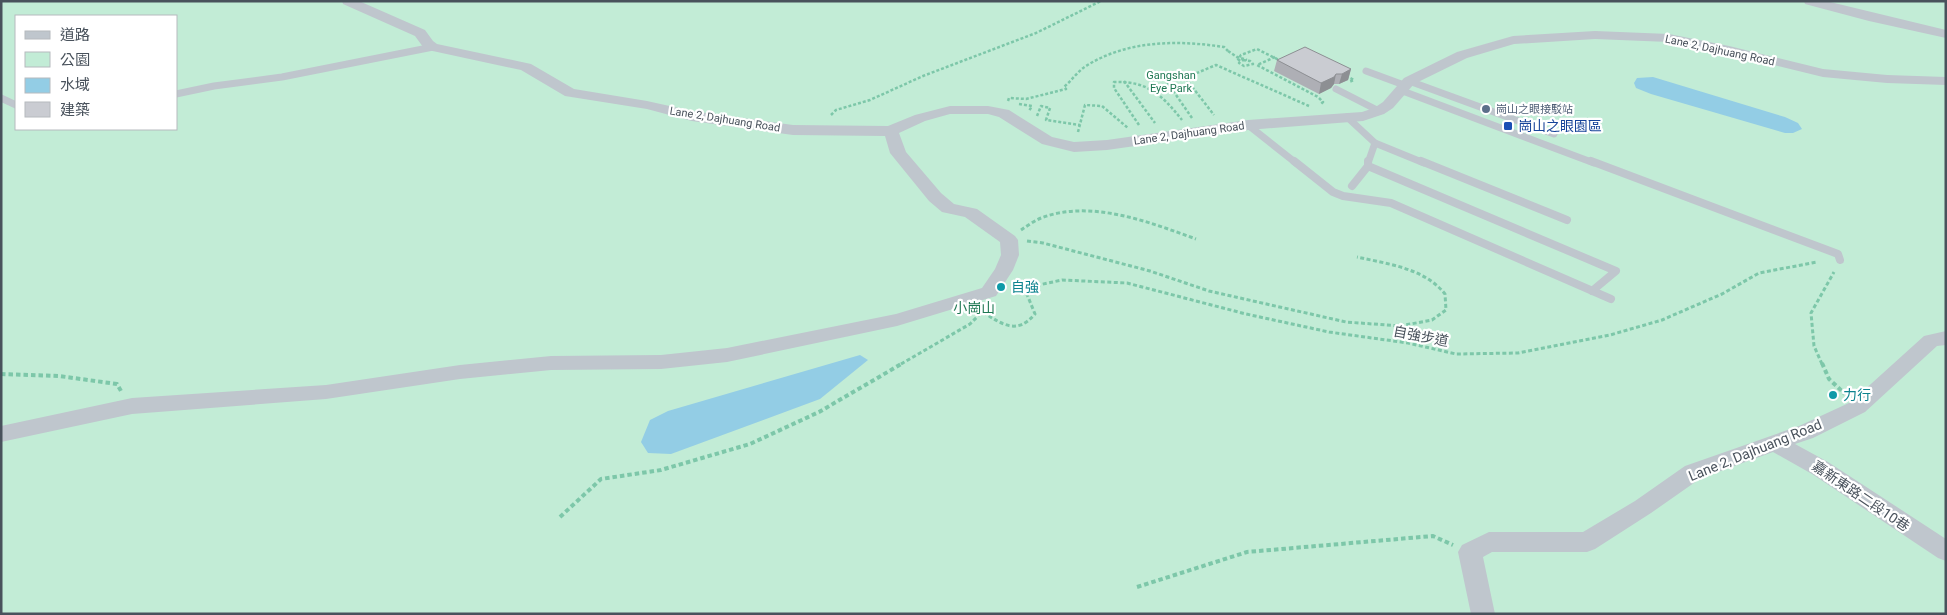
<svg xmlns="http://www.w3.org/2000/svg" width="1947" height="615" font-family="Roboto,'Noto Sans TC',sans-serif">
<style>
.green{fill:#c2ecd6;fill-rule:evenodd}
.water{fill:#93cde5}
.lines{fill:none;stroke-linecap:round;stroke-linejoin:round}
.path-far2{stroke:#7dc7a9;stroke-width:2.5;stroke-dasharray:3 2;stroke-linecap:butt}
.path-far1{stroke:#7dc7a9;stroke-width:3;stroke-dasharray:4 2.5;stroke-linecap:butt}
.path{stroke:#7dc7a9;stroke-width:4;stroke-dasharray:4.5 3;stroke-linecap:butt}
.lane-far1{stroke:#bfc6cd;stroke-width:7}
.lane{stroke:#bfc6cd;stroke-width:8}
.street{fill:#bfc6cd;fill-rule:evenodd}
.path-bridge{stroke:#7dc7a9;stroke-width:2.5;stroke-dasharray:3 2;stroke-linecap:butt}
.wall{fill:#aeafb5}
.shaded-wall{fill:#8d8f93}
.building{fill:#caccd2;stroke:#8d8f93}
.service-dot{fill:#5c6f8a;stroke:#fff;stroke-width:2}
.transit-dot{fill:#1a4fb4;stroke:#fff;stroke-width:2}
.culture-dot{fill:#0f9aa8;stroke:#fff;stroke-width:2}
.labels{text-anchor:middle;stroke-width:4.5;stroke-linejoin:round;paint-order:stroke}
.far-street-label{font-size:11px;fill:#49525c;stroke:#fff}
.far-park-label{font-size:11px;fill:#1f7853;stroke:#fff}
.far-service-label{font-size:11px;fill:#4e5e75;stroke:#fff;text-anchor:start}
.transit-label{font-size:14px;fill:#164399;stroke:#fff;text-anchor:start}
.culture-label{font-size:14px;fill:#0d838f;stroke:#fff;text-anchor:start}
.park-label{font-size:14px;fill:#1f7853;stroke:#fff}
.street-label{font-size:14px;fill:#49525c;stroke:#fff}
</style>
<rect width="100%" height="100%" fill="#f2f0f0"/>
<!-- green -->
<path class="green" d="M1,1H1946V614H1ZM16,16H176V129H16Z"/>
<!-- water -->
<g class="water">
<path d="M1653,77L1785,117L1798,123L1802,129L1793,133H1785L1651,94L1636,88L1634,83L1637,78Z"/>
<path d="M860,355L868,360L820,399L671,454L648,453L641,442L650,420L668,411Z"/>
</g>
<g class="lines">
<!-- path-far2 -->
<g class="path-far2">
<path d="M1275,57L1257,65L1318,97L1323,102L1321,104"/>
<path d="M1243,60L1250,61L1253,64L1244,66L1239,63Z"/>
<path d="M1240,61L1238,59L1241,55L1257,49L1281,61"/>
<path d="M1183,75L1214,115"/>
<path d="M1346,76L1354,80L1349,82"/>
<path d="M1124,81L1155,123"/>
<path d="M1008,101L1009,98L1026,99L1066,89L1064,87C1072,80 1078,71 1086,66C1127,40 1178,40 1224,47L1228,51"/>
<path d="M1019,104L1032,106L1029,111"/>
<path d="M831,115L836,110L870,100L923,76L1036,33L1101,1"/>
<path d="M1037,116L1041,106L1050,108L1046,120L1080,125"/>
<path d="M1192,118L1165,79L1174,75H1192L1216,65L1309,106"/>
<path d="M1139,125L1114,88V82C1148,81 1162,95 1182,120"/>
<path d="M1078,132L1085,105L1102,106L1128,128"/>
</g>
<!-- path-far1 -->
<g class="path-far1">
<path d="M1021,230C1027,226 1034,221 1041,218C1091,199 1149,222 1196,239"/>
<path d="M1027,241L1043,243L1150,271L1209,291L1346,322L1400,326L1432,320L1446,310L1445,294C1424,268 1388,264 1357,257"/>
<path d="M1011,291L1062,280L1127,283L1246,314L1329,332L1408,343L1456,354L1518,353L1610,335L1662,320L1722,294L1759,273L1817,262"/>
<path d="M983,312C1003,325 1017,335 1035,314L1026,292L1029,286"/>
<path d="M901,364L970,324L984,310"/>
<path d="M1822,364L1814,346L1811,313L1834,272"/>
</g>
<!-- path -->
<g class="path">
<path d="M1822,363L1829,379L1845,394"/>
<path d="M1,374L59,376L117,384L121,391"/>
<path d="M560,517L601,479L661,470L750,444L819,412L903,363"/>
<path d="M1137,587L1247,552L1433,536L1453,545"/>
</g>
<!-- lane-far1 -->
<g class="lane-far1">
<path d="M1366,71L1404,85"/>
<path d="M1409,81L1554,134"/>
<path d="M1336,89L1379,111"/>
<path d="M1400,90L1594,163"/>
<path d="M176,94L214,86L282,77L433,47"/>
<path d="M1,98L16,105"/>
<path d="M1347,117L1375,143L1368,163"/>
<path d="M1248,125L1296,163"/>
<path d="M1375,143L1424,163"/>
</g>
<!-- lane -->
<g class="lane">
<path d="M1294,161L1333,192L1343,196L1391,203L1611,299"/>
<path d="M1421,161L1567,220"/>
<path d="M1591,161L1838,254L1840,260"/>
<path d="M1368,166L1616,271L1592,291"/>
<path d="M1352,186L1368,166V161"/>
</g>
<!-- street -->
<g class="street">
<path d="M342,1H359L425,30L433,41L437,44L531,64L574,89L647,101L692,111L793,125L888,126L915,115L950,106H988L1009,110L1052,137L1074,142L1107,140L1248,120L1362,112L1374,108L1383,102L1404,78L1457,52L1513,36L1595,31L1669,34L1729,46L1823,69L1887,75L1946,77V85L1887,83L1823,77L1729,54L1669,42L1595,39L1514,44L1467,58L1414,84L1393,108L1384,114L1363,121L1248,130L1107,150L1074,152L1042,144L999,117L988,114H950L925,121L899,133L906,152L941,193L954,204L977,209L1015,236L1018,240L1019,255L1013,270L996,296L897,326L727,362L661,369L551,370L460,379L326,399L132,414L1,442V426L132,398L326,385L460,365L551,356L661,355L727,348L896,314L982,288L995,269L1001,255L1000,242L965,217L942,212L929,201L890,153L885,136L793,135L692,121L647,109L565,96L521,70L428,50L423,47L415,36L343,4Z"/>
<path d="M1804,1H1826L1946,30V38L1869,21L1805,4Z"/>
<path d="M1946,331V345L1937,346L1865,412L1813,438L1795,444L1828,462L1946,539V561L1938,558L1812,474L1773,452L1701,478L1651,513L1595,549L1587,552H1492L1483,557L1495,614H1471L1458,552L1462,545L1489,532H1583L1635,501L1685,466L1799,426L1851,402L1924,336Z"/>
</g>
<!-- path-bridge -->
<path class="path-bridge" d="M1228,51L1237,57L1247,60"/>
</g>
<!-- wall -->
<path class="wall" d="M1277,60L1351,69L1348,80L1339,84H1334L1331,88L1319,94L1274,71Z"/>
<!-- shaded-wall -->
<g class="shaded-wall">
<path d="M1351,69L1348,80L1339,84L1342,74Z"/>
<path d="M1336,74L1334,84L1331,88L1319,94L1321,83Z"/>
</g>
<!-- building -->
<path class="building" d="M1305,47L1351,69L1342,74H1336L1334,77L1321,83L1277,60Z"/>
<!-- markers -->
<circle class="service-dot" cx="1486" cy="109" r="5"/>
<rect class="transit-dot" x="1503" y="121" width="10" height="10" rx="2.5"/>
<g class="culture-dot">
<circle cx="1001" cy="287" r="5"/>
<circle cx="1833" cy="395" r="5"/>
</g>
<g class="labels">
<!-- far-street labels -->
<g class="far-street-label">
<text transform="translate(1720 50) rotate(12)" y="4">Lane 2, Dajhuang Road</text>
<text transform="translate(725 119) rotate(9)" y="4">Lane 2, Dajhuang Road</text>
<text transform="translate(1189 133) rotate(-8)" y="4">Lane 2, Dajhuang Road</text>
</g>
<!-- far-park labels -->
<g class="far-park-label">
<text x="1171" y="79">Gangshan<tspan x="1171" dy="13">Eye Park</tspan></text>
</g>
<!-- far-service labels -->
<g class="far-service-label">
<text x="1496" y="113">崗山之眼接駁站</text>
</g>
<!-- transit labels -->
<g class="transit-label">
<text x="1518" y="131">崗山之眼園區</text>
</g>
<!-- culture labels -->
<g class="culture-label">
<text x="1011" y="292">自強</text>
<text x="1843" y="400">力行</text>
</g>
<!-- park labels -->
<g class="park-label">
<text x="974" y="313">小崗山</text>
</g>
<!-- street labels -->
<g class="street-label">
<text transform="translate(1421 336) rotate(11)" y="5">自強步道</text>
<text transform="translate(1755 450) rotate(-22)" y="5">Lane 2, Dajhuang Road</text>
<text transform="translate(1861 496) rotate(34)" y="5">嘉新東路二段10巷</text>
</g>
</g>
<!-- border -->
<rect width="1947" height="615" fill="none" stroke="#49525c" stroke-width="5"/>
<!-- legend -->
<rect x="15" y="15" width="162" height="115" fill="#ffffff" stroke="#b6babe"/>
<rect x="25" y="31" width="25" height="8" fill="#bfc6cd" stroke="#b6babe"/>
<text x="60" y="40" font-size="15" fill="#49525c">道路</text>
<rect x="25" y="52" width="25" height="15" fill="#c2ecd6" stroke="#b6babe"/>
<text x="60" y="65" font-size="15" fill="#49525c">公園</text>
<rect x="25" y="78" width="25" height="15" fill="#93cde5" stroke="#b6babe"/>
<text x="60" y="90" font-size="15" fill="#49525c">水域</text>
<rect x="25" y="102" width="25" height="15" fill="#caccd2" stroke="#b6babe"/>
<text x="60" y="115" font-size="15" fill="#49525c">建築</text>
</svg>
